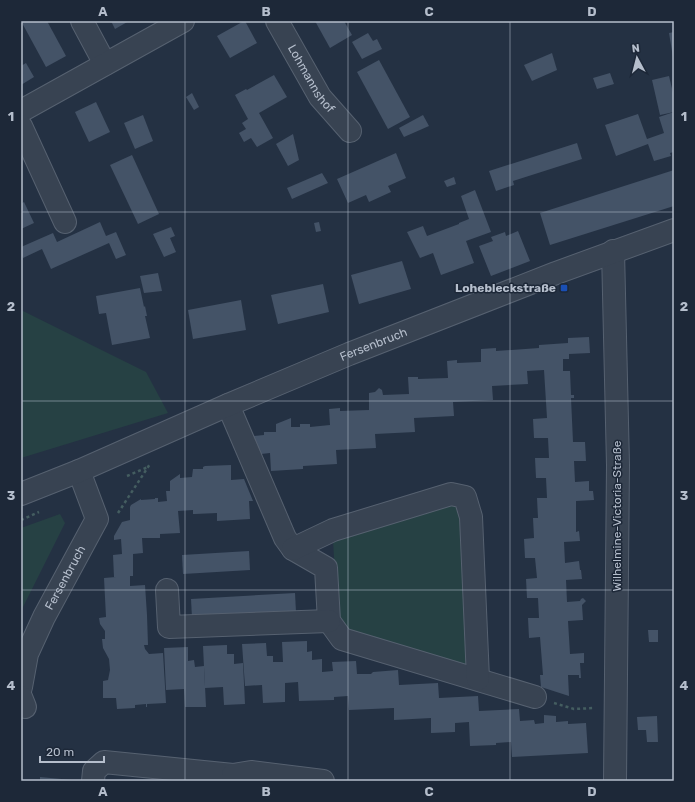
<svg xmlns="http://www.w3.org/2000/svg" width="695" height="802" font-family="Rubik,sans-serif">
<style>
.green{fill:#264144}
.building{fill:#445367}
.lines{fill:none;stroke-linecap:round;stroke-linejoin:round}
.minor-casing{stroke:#566170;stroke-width:24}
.tertiary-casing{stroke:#566170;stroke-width:24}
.path{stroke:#445d60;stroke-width:2.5;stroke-dasharray:3 3;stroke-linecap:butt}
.minor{stroke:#384352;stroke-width:22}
.tertiary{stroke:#384352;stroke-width:22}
.grid{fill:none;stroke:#b5becc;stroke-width:1;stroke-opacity:0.55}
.transit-dot{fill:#1a4fb4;stroke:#1d2838;stroke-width:1.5}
.labels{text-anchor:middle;stroke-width:3;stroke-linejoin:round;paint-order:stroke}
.street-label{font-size:12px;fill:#b5becc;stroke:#1d2838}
.poi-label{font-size:12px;font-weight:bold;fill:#b5becc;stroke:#1d2838;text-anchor:end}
.neatline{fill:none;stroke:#b5becc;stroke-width:1.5}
.grid-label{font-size:13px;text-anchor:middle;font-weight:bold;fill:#b5becc}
</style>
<rect width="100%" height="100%" fill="#243143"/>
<!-- green -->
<g class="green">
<path d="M21,310L146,372L168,413L21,458Z"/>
<path d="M452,499L462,504L472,654L464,669L348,634L338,621L333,541Z"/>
<path d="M60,514L65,523L21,611V528Z"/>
</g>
<!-- building -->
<g class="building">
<path d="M21,21H47L66,56L46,67Z"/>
<path d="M111,21H129L115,29Z"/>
<path d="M244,21H245L257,43L230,58L217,36Z"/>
<path d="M315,21H344L352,35L330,48Z"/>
<path d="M674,32V57H673L669,33Z"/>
<path d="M368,33L373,41L377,39L382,49L362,59L352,42Z"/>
<path d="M552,53L557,70L532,81L524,65Z"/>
<path d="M379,60L410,117L388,129L357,72Z"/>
<path d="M26,63L34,77L21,85V66Z"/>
<path d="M610,73L614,84L597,89L593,78Z"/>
<path d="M274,75L287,97L259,113L273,138L257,147L251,138L244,142L239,133L246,129L242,123L248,119L235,95L246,89L247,90Z"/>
<path d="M669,76L674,97V112L660,115L652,80Z"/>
<path d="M192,93L199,107L194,110L186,97Z"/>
<path d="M96,102L110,132L89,142L75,112Z"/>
<path d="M674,112V152L670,153L671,156L654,161L648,144L616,156L605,125L638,114L647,139L664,133L659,117Z"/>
<path d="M143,115L153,141L135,149L124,123Z"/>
<path d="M423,115L429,126L404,137L399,128Z"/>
<path d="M293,134L299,160L288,166L276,144Z"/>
<path d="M577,143L582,159L513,181L514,185L496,191L489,171Z"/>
<path d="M396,153L406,178L388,186L391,192L369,202L366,195L348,203L337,179Z"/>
<path d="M132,155L159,214L138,224L110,165Z"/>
<path d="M674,170V206L550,245L540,213Z"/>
<path d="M322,173L328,183L292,199L287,188Z"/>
<path d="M454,177L456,184L447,187L444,181Z"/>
<path d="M475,190L491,232L466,241L474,263L441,275L433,253L420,258L407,232L423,226L427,236L459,224V223L469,219L461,196Z"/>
<path d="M24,202L34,223L21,229V204Z"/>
<path d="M100,222L106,236L116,232L126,255L116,259L109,243L51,269L42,249L23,258L21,254V247L53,233L57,242Z"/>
<path d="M319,222L321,231L316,232L314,223Z"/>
<path d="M171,227L175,236L170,238L176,252L164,257L153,234Z"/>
<path d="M518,231L530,261L491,276L479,246L493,241L491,237L505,232L506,236Z"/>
<path d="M402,261L411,289L359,304L351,275Z"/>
<path d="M158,273L162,291L144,293L140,276Z"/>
<path d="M323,284L329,312L278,324L271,295Z"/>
<path d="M140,288L144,307L145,306L147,316H145L150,338L112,345L106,313L99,314L96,296Z"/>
<path d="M241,300L246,330L193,339L188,310Z"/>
<path d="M589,337L590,353L569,354V359H563V371H570L571,395H574V398H571L573,442H585L586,461H574L575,482L589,481V491H593L594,500L576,501V532L579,531L580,541L564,542L565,563L579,561L580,570H581L582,579L566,580L567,602L580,601L581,599L583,598L586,601L582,605L583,620L568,621L570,654L584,653V663H580L581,678H579V675H568L569,696L541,687L540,675H543L540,637L529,638L528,618H539L538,598H527L526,579L537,578L535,558H525L524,539L534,538L533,518H538L537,498H547L546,478H536L535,458H549L548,438H534L533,419L547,418L544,370L527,371L528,384L492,386L493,400L453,402L454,416L414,418L415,432L375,434L376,448L336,450L337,464L303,466V469L271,471L270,453L261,454L253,436L264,435V432H276V424L291,418V427H300V424H310V427L330,425L329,409L340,408V411L369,410V393L375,392L379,388L382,390L383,395L409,394L408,377H418V379L448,378L447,361L457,360V363L481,362V349L496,348V351L539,348V345L568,343V338Z"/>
<path d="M231,465V480L244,479L253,501H249L250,519L217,521V513L195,514H193V510L178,511L180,533L160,534V538H142L143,553L133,554V576H130V586L145,585L147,615L122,616L147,615L148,645H144L145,649L149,654L163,653L166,703L147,704V707H146V704L135,705V708L117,709L116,698H103V681L108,680L110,670L109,659L103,648L102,639H105V631L100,624L99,618L106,617L104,578L116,577H114L113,555L122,554L121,539L114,540V536L122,522L130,520V507L131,505L141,499V500L155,499V498H158V502L167,501L166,491H170V481L180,474V478L192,477L193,469H203V467L205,466Z"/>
<path d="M249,551L250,570L183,574L182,555Z"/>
<path d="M295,593L296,612L192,618L191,599Z"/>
<path d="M648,630H658V642H649Z"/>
<path d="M307,641V652L312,651V660L322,659V672L333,671L332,662L356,661L357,674H371L373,672L398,670L399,685L438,683L439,698L478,696L479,711L519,709L520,721L534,720L535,724L544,723V715L556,716V722L568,721V724L586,723L588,753L512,757L511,742L496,743V745L470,746L469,722L455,723V732L431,733V718L394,720V708L349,710L348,696L334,697V700L299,701L298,682L285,683V702L263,703L262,685L245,686L242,644L266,643L267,656H273V662H283L282,642Z"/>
<path d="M227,645V654H234V664L243,663L245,704L224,705L223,687L205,688L203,646Z"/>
<path d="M188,647V661L194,660L195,667L204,666L206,707H185L184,689L166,690L164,648Z"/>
<path d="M657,716L658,742H647L646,730H638L637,717Z"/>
<path d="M40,777L72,780V781H40Z"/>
</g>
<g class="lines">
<!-- minor casing -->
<g class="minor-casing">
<g id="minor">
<path d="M82,21L105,64"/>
<path id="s1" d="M277,21L320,97L350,131"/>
<path d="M21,111L183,21"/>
<path d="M21,126L65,222"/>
<path d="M613,251L618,465L615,781"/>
<path d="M228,405L285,538L293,549L326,568L329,621L342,639L535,697"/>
<path d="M293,549L333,530L451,494L465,497L471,517L478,679"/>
<path d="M167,590L169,627L329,621"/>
<path id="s2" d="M21,687L27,654L44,617L97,519L79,471"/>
<path d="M21,697L25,707"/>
<path d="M93,781L94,771L104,762L233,775"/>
<path d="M233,781V775L251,772L323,781"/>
</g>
</g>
<!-- tertiary casing -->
<g class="tertiary-casing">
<g id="tertiary">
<path id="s3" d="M21,494L79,471L228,405L349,354L556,273L674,230"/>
</g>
</g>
<!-- path -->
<g class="path">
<path d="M127,476L148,467"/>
<path d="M118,513L150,464"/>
<path d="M21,520L39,512"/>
<path d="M554,703L574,709L594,708"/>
</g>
<!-- minor -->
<use href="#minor" class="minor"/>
<!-- tertiary -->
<use href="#tertiary" class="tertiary"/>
</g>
<!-- grid -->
<path class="grid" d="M185,21V781M348,21V781M510,21V781M21,212H674M21,401H674M21,590H674"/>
<!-- markers -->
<rect class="transit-dot" x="560" y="284" width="8" height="8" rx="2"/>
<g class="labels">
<!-- street labels -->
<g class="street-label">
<text dy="4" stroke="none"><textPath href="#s1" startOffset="67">Lohmannshof</textPath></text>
<text dy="4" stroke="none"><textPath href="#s3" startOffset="383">Fersenbruch</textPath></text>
<text transform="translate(617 516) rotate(-90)" y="4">Wilhelmine-Victoria-Straße</text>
<text dy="4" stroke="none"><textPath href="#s2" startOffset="119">Fersenbruch</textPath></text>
</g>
<!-- poi labels -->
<g class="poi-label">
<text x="556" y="292">Lohebleckstraße</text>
</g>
</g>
<!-- border -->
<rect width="695" height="802" fill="none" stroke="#1d2838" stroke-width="44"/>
<!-- north arrow -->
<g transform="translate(637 58) rotate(353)" stroke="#1d2838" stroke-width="3" paint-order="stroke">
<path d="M0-3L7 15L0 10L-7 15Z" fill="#b5becc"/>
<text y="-6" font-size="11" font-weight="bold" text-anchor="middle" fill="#b5becc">N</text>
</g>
<!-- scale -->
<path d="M40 756v6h64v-6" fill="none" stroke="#b5becc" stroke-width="2"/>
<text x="46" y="756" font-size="12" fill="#b5becc" stroke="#1d2838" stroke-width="3" paint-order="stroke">20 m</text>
<rect x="22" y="22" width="651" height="758" class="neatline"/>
<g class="grid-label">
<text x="103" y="16">A</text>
<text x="266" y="16">B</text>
<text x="429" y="16">C</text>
<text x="592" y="16">D</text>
<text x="11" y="121">1</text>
<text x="684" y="121">1</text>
<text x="11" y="311">2</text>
<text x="684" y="311">2</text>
<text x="11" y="500">3</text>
<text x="684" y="500">3</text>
<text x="11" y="690">4</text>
<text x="684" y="690">4</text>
<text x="103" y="796">A</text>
<text x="266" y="796">B</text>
<text x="429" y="796">C</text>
<text x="592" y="796">D</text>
</g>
</svg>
